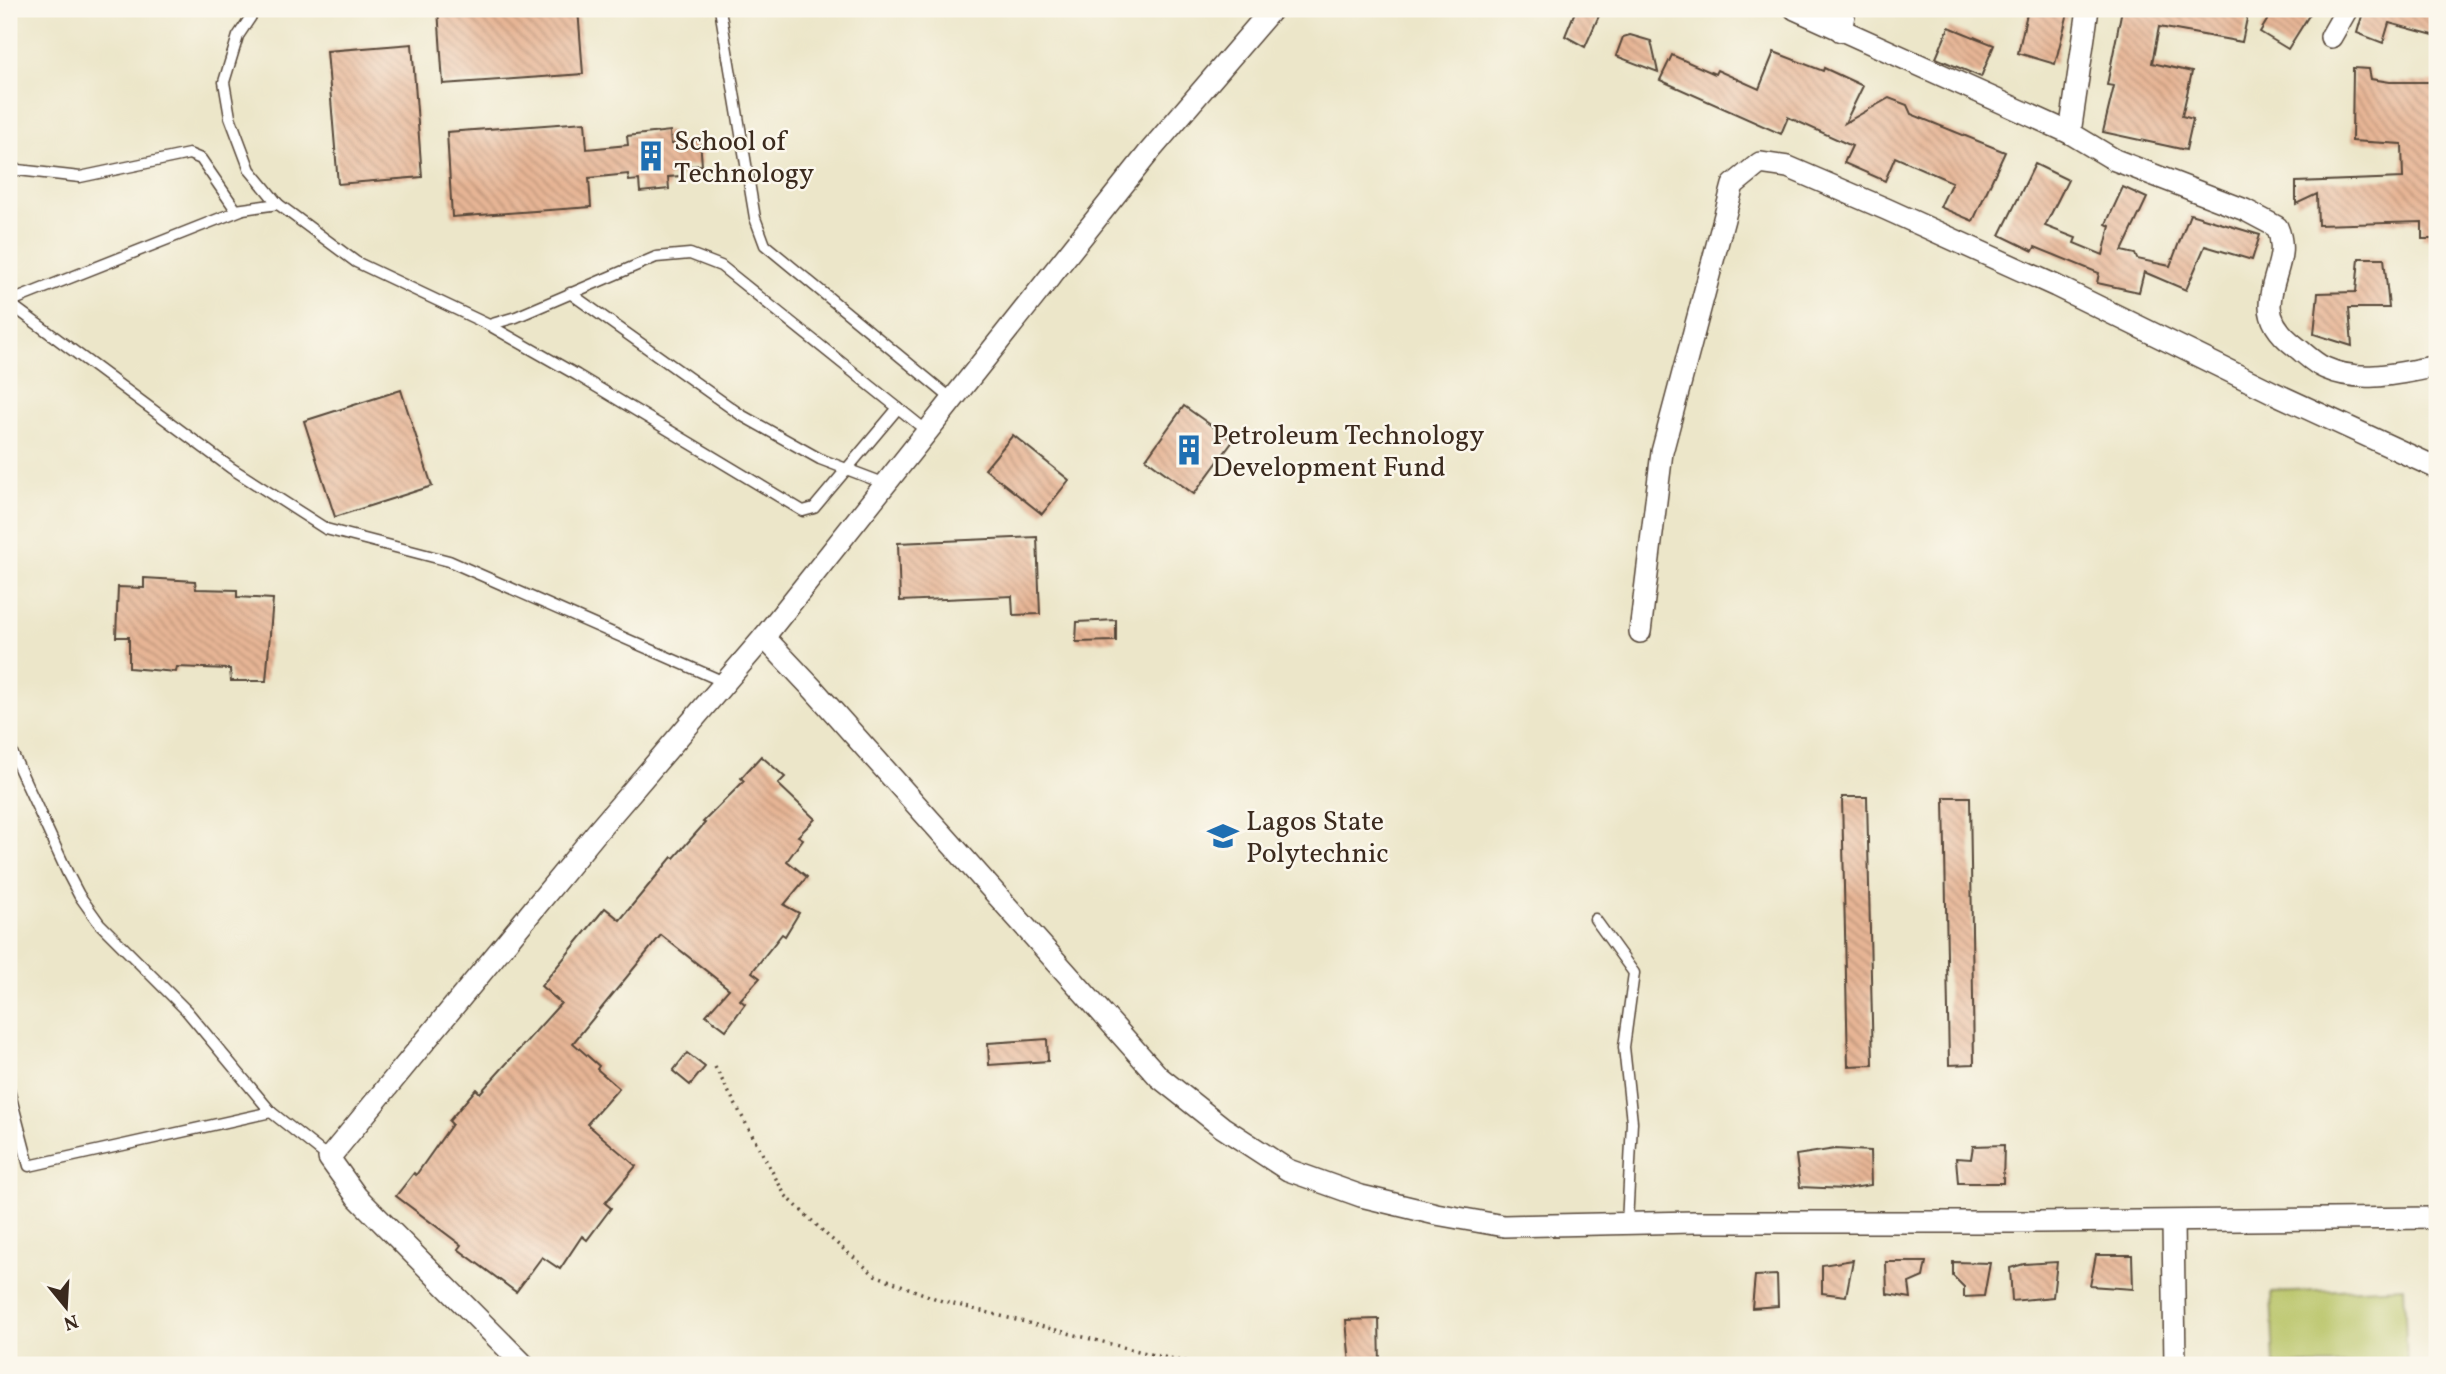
<svg xmlns="http://www.w3.org/2000/svg" width="2446" height="1374" font-family="Vollkorn,serif">
<style>
.green{fill:#b7c365;stroke:#797642;stroke-width:2}
.building{fill:url(#building-back-hatch)}
.lines{fill:none;stroke-linecap:round;stroke-linejoin:round}
.lane-casing{stroke:#564638;stroke-width:13}
.street-casing{stroke:#564638;stroke-width:24}
.path{stroke:#564638;stroke-width:3.5;stroke-dasharray:2 5;stroke-linecap:butt}
.lane{stroke:#fff;stroke-width:10}
.street{stroke:#fff;stroke-width:21}
.labels{text-anchor:middle;stroke-width:5;stroke-linejoin:round;paint-order:stroke}
.poi-label{font-size:28px;fill:#3b2a1e;stroke:#fbf7ec;text-anchor:start}
</style>
<defs>
<pattern id="building-back-hatch" width="6" height="6" patternUnits="userSpaceOnUse" patternTransform="scale(1.75)"><rect width="6" height="6" fill="#e7b595"/><path d="M-1 5l2 2M0 0l6 6M5-1l2 2" fill="none" stroke="#bc9379"/></pattern>
</defs>
<rect width="100%" height="100%" fill="#fbf7ec"/>
<filter id="ink" filterUnits="userSpaceOnUse"><feTurbulence type="fractalNoise" baseFrequency=".0143" numOctaves="2"/><feDisplacementMap in="SourceGraphic" scale="14" xChannelSelector="R" yChannelSelector="G"/><feConvolveMatrix kernelMatrix="1 2 1 2 8 2 1 2 1" color-interpolation-filters="sRGB"/></filter>
<filter id="wash" filterUnits="userSpaceOnUse"><feTurbulence type="fractalNoise" baseFrequency=".00686" numOctaves="4" result="noise"/><feDisplacementMap in="SourceGraphic" scale="28" xChannelSelector="R" yChannelSelector="G"/><feGaussianBlur stdDeviation="1.57" result="paint"/><feColorMatrix in="noise" values="0 0 0 0 0 0 0 0 0 0 0 0 0 0 0 0 0 1.4 0 .05"/><feComposite in="paint" operator="in"/></filter>
<g filter="url(#wash)">
<rect width="100%" height="100%" fill="#ece6c9"/>
<!-- green -->
<path class="green" d="M2404,1287L2407,1365H2274L2271,1293Z"/>
<g id="blocks">
<!-- building -->
<g class="building">
<path d="M438,9H578L583,74L443,84Z"/>
<path d="M1576,9H1602L1585,47L1565,36Z"/>
<path d="M2028,9H2069L2055,64L2018,53Z"/>
<path d="M2122,9H2249L2242,42L2159,27L2152,63L2192,72L2182,116L2193,119L2186,150L2103,132L2114,86L2107,85Z"/>
<path d="M2274,9H2313L2288,49L2260,32Z"/>
<path d="M2360,9H2437V36L2389,23L2383,43L2357,33L2362,16L2359,15Z"/>
<path d="M1949,27L1994,45L1981,77L1936,58Z"/>
<path d="M1630,35L1651,41L1658,72L1616,56L1623,37Z"/>
<path d="M412,44L422,177L338,184L327,51Z"/>
<path d="M1774,52L1823,71L1824,68L1863,86L1845,123L1889,98L1907,105L1911,114L2005,152L1973,221L1940,207L1952,182L1895,157L1885,181L1844,163L1852,146L1788,117L1781,134L1660,80L1672,55L1715,74L1717,70L1759,89Z"/>
<path d="M2353,68L2369,69L2371,79L2390,82H2437V239H2422V222L2318,225L2317,194L2296,204V182L2403,178L2402,144L2352,141Z"/>
<path d="M585,122L587,149L628,145L627,136L670,131L671,144L700,140L702,165L680,167L681,176L668,177L669,189L640,192L639,180L629,181L628,174L589,178L591,207L452,217L447,132Z"/>
<path d="M2035,164L2068,180L2045,226L2076,238L2074,243L2103,255L2110,226L2106,224L2123,187L2147,198L2122,251L2135,254L2137,259L2170,266L2190,214L2260,235L2252,260L2205,246L2186,290L2144,272L2139,292L2097,283L2099,273L2035,247L2033,251L2000,235Z"/>
<path d="M2359,258H2384L2389,308H2349L2352,346L2314,334L2318,293L2356,292Z"/>
<path d="M401,390L432,486L335,517L304,421Z"/>
<path d="M1184,406L1233,441L1194,494L1146,459Z"/>
<path d="M1013,435L1069,480L1042,514L985,469Z"/>
<path d="M1037,537L1040,614L1013,615L1012,596L900,601L898,543Z"/>
<path d="M144,578L195,581L196,589L237,590V597L273,599L266,681H231L230,669L177,667L176,672L129,668V637H116L118,587L144,588Z"/>
<path d="M1116,620V641L1076,642L1077,622Z"/>
<path d="M761,756L785,777L778,784L815,819L798,836L803,839L787,861L807,877L784,905L799,913L785,936L782,934L752,972L760,978L740,1000L745,1004L726,1030L706,1015L729,989L661,935L573,1043L599,1066L597,1069L619,1088L587,1124L636,1166L605,1203L611,1208L587,1240L582,1236L560,1269L542,1257L516,1292L458,1249L461,1245L396,1196L414,1173L416,1175L452,1124L449,1121L476,1089L480,1093L561,1003L541,986L605,908L620,920L672,857L674,858L705,823L703,822L744,781L741,778Z"/>
<path d="M1842,797H1867L1873,1065L1848,1066Z"/>
<path d="M1944,797H1970L1974,1064L1949,1065Z"/>
<path d="M1047,1039L1048,1061L989,1065L988,1043Z"/>
<path d="M687,1053L705,1067L690,1085L673,1071Z"/>
<path d="M2004,1145L2003,1183H1958L1956,1158L1971,1159L1973,1146Z"/>
<path d="M1835,1149L1870,1151L1871,1185L1846,1189L1800,1187L1796,1155Z"/>
<path d="M2096,1255H2132L2133,1289L2090,1286Z"/>
<path d="M1853,1260L1846,1296L1822,1293V1265Z"/>
<path d="M1886,1262H1926L1923,1277L1909,1283L1911,1298L1887,1294Z"/>
<path d="M1953,1262L1990,1263L1984,1296L1964,1297V1287L1953,1276Z"/>
<path d="M2057,1262L2053,1297L2012,1301L2010,1268L2024,1264Z"/>
<path d="M1777,1275L1778,1306L1752,1308L1755,1276Z"/>
<path d="M1379,1319L1380,1365H1350L1346,1320Z"/>
</g>
</g>
</g>
<g filter="url(#ink)">
<use href="#blocks" fill-opacity="0" stroke="#564638" stroke-width="2"/>
<g class="lines">
<!-- lane casing -->
<g class="lane-casing">
<g id="lane">
<path d="M256,9L238,36L224,82L230,117L250,170L278,204L356,262L489,325L516,317L656,257L690,254L721,266L928,432"/>
<path d="M720,9L755,218L765,245L953,400"/>
<path d="M9,169L80,177L189,154L201,159L236,210L278,204"/>
<path d="M570,293L741,415L820,459L886,484"/>
<path d="M9,302L241,210"/>
<path d="M9,303L231,468L326,529L449,561L724,682"/>
<path d="M489,325L577,375L803,511L814,508L898,408"/>
<path d="M9,746L68,874L79,895L99,923L186,1010L271,1112L329,1158"/>
<path d="M1595,919L1634,973L1624,1047L1632,1122L1627,1224"/>
<path d="M9,1090L29,1166L271,1112"/>
</g>
</g>
<!-- street casing -->
<g class="street-casing">
<g id="street">
<path d="M1795,9L2070,133L2115,160L2245,210L2277,227C2290,257 2270,276 2270,306C2270,323 2282,336 2295,346C2304,353 2315,364 2325,368C2360,384 2401,373 2437,366"/>
<path d="M1841,31L1845,9"/>
<path d="M2331,37L2347,9"/>
<path d="M2070,133L2088,9"/>
<path d="M1640,632L1662,452L1733,185L1760,163L1788,167L1886,209L2056,286L2274,393L2437,468"/>
<path d="M764,637L814,690L1159,1077L1222,1127L1288,1170L1361,1196L1436,1214L1504,1226L1695,1222H2038L2437,1218"/>
<path d="M2173,1222L2175,1365"/>
<path d="M524,1365L357,1197L329,1158L597,832L764,637L1150,151L1272,9"/>
</g>
</g>
<!-- path -->
<path class="path" d="M715,1067L785,1195L829,1237L875,1275L942,1301L1154,1355L1204,1365"/>
<!-- lane -->
<use href="#lane" class="lane"/>
<!-- street -->
<use href="#street" class="street"/>
</g>
</g>
<!-- icons -->
<defs>
<g id="building-bare" transform="scale(2.415)"><path d="M-4-6H4V6H1V3H-1V6H-4ZM-2.5-4.3h1.7v1.8h-1.7ZM.8-4.3h1.7v1.8H.8ZM-2.5-1h1.7V.8h-1.7ZM.8-1h1.7V.8H.8Z" fill="#1f6fb2" stroke="#fbf7ec" stroke-width="2.5" paint-order="stroke"/></g>
<g id="university-bare" transform="scale(2.415)"><path d="M0-5L7-2L0 1L-7-2ZM-4 1L0 2.5L4 1V4Q0 6-4 4Z" fill="#1f6fb2" stroke="#fbf7ec" stroke-width="2.5" paint-order="stroke"/></g>
</defs>
<g fill-rule="evenodd">
<use href="#building-bare" x="651" y="156"/>
<use href="#building-bare" x="1189" y="450"/>
<use href="#university-bare" x="1223" y="836"/>
</g>
<g class="labels">
<!-- poi labels -->
<g class="poi-label">
<text x="674" y="150">School of<tspan x="674" dy="32">Technology</tspan></text>
<text x="1212" y="444">Petroleum Technology<tspan x="1212" dy="32">Development Fund</tspan></text>
<text x="1246" y="830">Lagos State<tspan x="1246" dy="32">Polytechnic</tspan></text>
</g>
</g>
<!-- margin -->
<rect width="2446" height="1374" fill="none" stroke="#fbf7ec" stroke-width="35"/>
<!-- north arrow -->
<g transform="translate(66 1307) rotate(162)" stroke="#fbf7ec" stroke-width="5" paint-order="stroke">
<path d="M0-5L12 26L0 18L-12 26Z" fill="#3b2a1e"/>
<text y="-10" font-size="19" font-weight="bold" text-anchor="middle" fill="#3b2a1e">N</text>
</g>
</svg>
